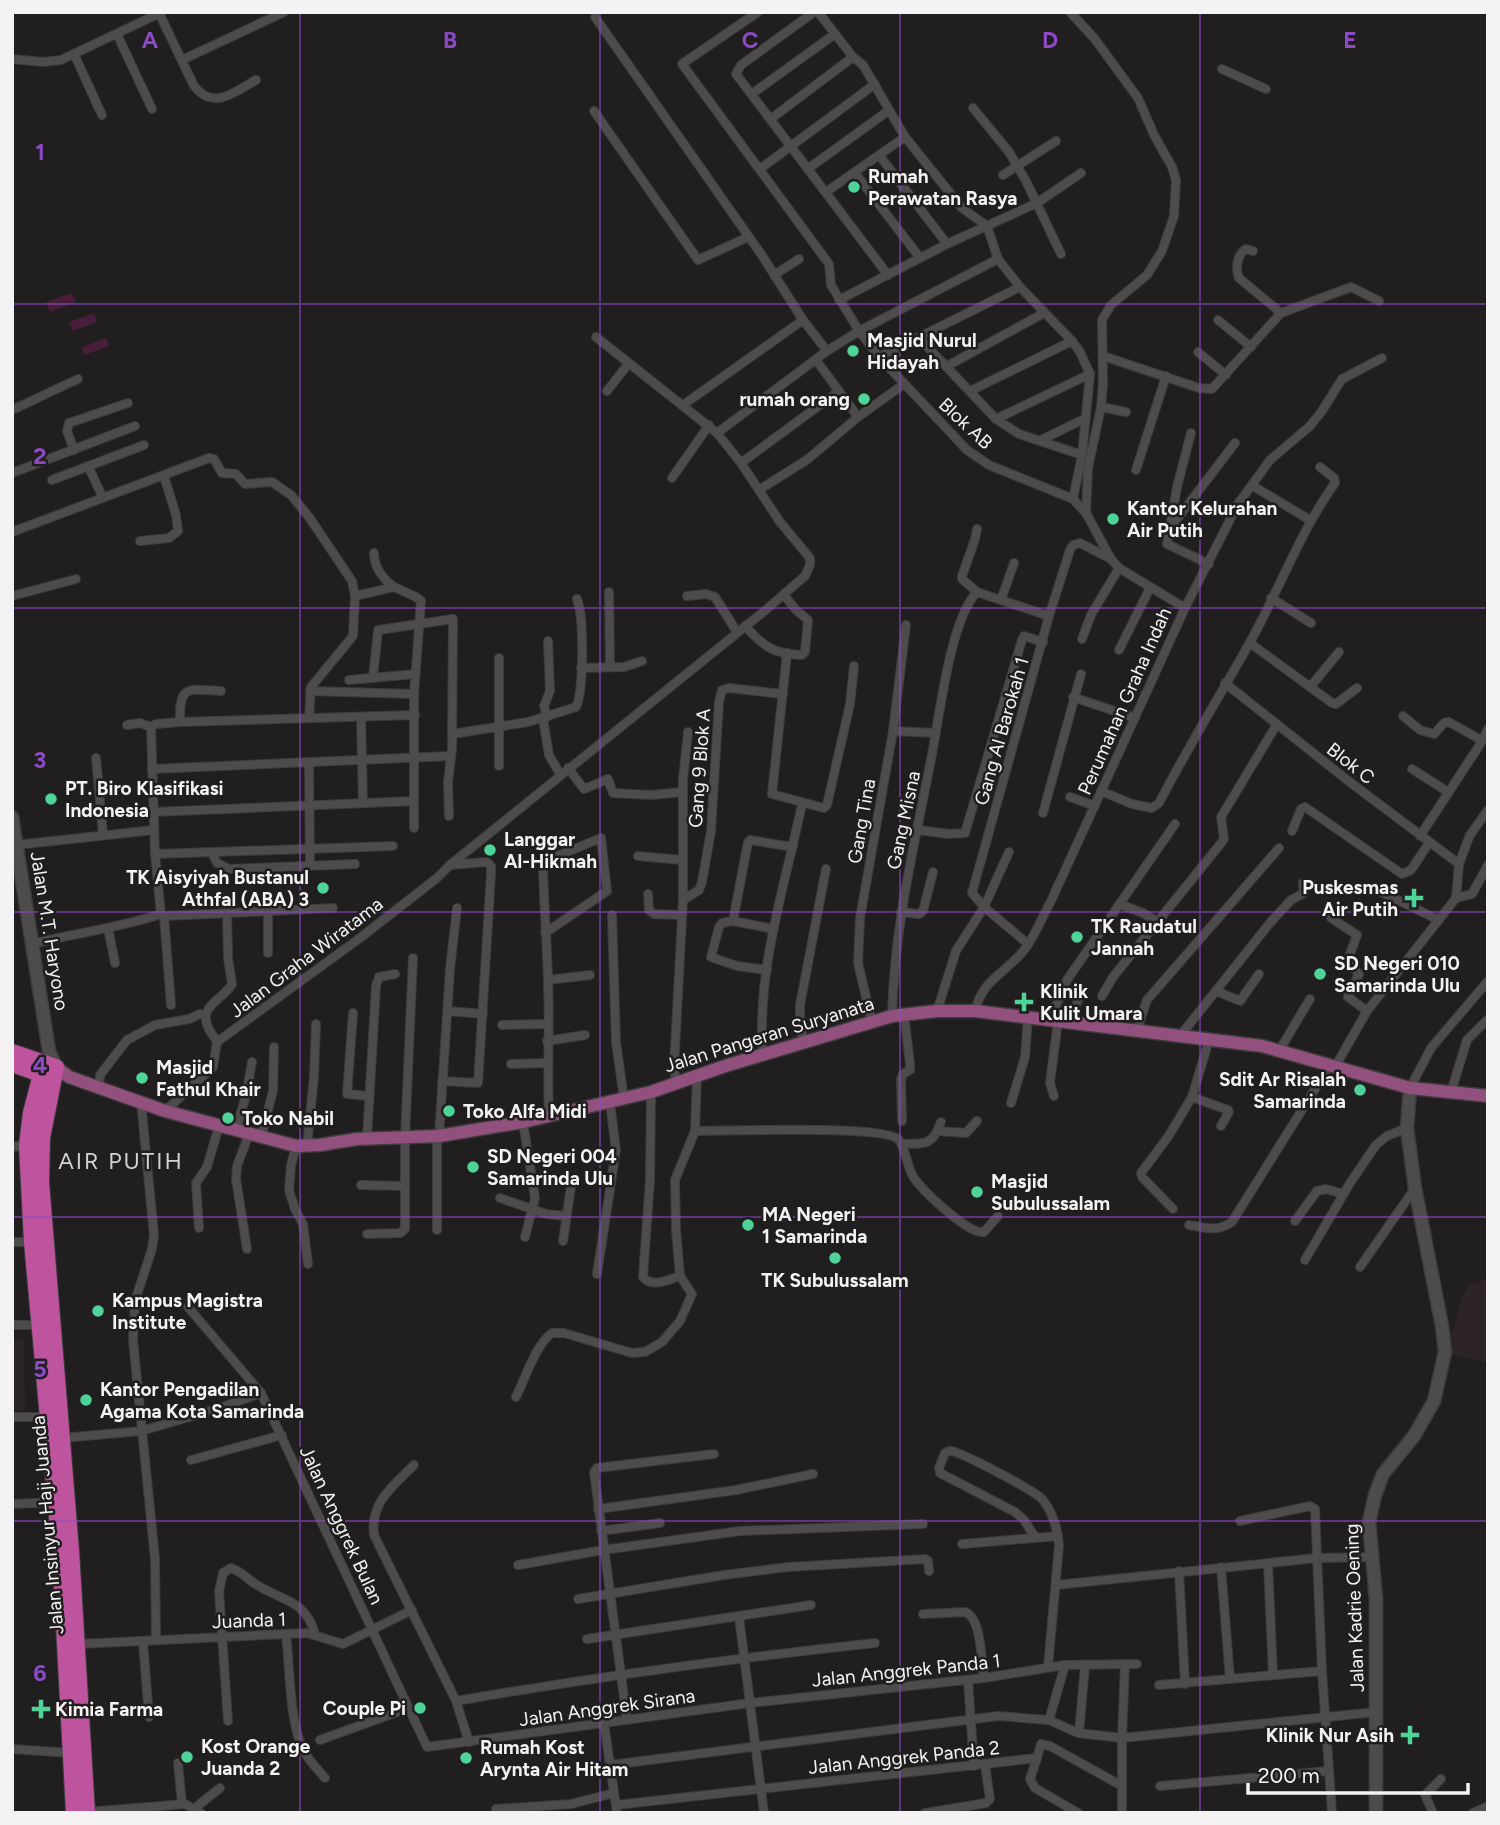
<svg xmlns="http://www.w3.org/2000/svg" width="1500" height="1825" font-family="Figtree,sans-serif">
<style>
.built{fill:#2c2429}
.green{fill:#481e3a}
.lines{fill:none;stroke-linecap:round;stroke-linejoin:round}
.street-casing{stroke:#3d3b3c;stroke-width:10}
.secondary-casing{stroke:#3d3b3c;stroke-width:15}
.primary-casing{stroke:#3d3b3c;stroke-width:15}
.highway-casing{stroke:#3d3b3c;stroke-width:18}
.street{stroke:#4e4b4d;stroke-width:8}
.secondary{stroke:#4e4b4d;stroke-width:12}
.primary{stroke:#92507e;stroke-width:12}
.highway{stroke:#bf549e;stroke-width:16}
.grid{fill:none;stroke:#8d4ac7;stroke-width:2;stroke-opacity:0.55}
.poi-dot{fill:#4ed399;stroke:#211e1f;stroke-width:2.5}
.labels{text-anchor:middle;stroke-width:5;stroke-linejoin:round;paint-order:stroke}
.poi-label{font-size:19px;font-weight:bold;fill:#f4f2f3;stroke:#211e1f;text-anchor:start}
.street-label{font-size:19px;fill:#f4f2f3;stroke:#211e1f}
.quarter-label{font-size:23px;letter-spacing:2px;fill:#d4d1d3;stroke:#211e1f}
.grid-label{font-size:23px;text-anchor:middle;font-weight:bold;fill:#8d4ac7;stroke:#211e1f;stroke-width:5;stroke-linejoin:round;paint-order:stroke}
</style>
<rect width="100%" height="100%" fill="#211e1f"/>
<!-- built -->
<g class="built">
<path d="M1488,1278V1364L1452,1354L1451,1333L1453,1331L1462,1297L1468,1286Z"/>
<path d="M24,1339L25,1411H12V1340Z"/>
</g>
<!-- green -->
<g class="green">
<path d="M72,293L76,302L50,312L46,302Z"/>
<path d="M94,313L97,322L73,331L69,322Z"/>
<path d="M106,338L109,346L84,355L82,347Z"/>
</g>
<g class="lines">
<!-- street casing -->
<g class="street-casing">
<g id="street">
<path d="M758,12L682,64L829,264L831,285L859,331L879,357L967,450L989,465L1073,499"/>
<path d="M814,12L741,65L736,74L888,275"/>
<path d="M818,12L853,57L863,65L905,137L962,208L987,226"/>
<path d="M1070,12L1094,38L1138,98L1154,135L1172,167L1176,180L1174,216L1162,251L1147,275L1111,305L1102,320L1103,384L1101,407L1088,468L1086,513"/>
<path d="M159,13L194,86C214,111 234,92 256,80"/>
<path d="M595,17L763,257L803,320L827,351"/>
<path d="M117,34L152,109"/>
<path d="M74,54L102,115"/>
<path d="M12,59L43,62L61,60L162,12"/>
<path d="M182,60L284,12"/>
<path d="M1222,69L1266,89"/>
<path d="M753,93L835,34"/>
<path d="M973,108L1009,152L1026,181L1061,254"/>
<path d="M594,111L698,260L748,237"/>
<path d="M772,118L853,57"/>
<path d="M879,155L947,244"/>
<path d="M809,168L888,111"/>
<path d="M760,169L875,84"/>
<path d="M855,173L920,258"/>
<path d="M1003,175L1056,141"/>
<path d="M826,192L905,137"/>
<path d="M774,275L799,259"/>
<path d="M839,300L947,244L1037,203L1081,173"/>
<path d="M1281,313L1351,287L1379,301"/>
<path d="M1218,320L1251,347"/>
<path d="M919,338L996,419L1019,434L1082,455"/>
<path d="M1198,352L1226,375"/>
<path d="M1103,356L1199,388L1212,389L1281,313L1239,278C1235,268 1237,255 1246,249L1253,251"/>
<path d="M879,357L1020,287"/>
<path d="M816,360L858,417"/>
<path d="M947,366L1044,313"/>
<path d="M607,391L629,363"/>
<path d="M970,391L1072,341"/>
<path d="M683,405L803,320"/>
<path d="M1101,407L1126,412"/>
<path d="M12,410L78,379"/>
<path d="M996,419L1090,374"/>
<path d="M717,433L827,351L859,331L998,259"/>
<path d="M1191,433L1177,487L1167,544L1209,564"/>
<path d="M1041,440L1086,418"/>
<path d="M74,450L67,431L69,423L128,403"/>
<path d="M741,463L839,391"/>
<path d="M88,466L103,498"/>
<path d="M1136,470L1166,376"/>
<path d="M12,473L135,426"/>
<path d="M672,478L709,425"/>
<path d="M52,480L144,445"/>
<path d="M1253,486L1310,520"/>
<path d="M759,490L808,459L858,417L904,384"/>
<path d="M1171,527L1235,443"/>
<path d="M977,529L975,539L962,576V579L977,592"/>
<path d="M12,532L209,458L214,459L222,473L236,474L245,484L272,482L291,495L309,517L352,581L355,596L353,636L311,687L309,718"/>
<path d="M140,541L169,538L178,531L176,515L164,476"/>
<path d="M374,553C374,567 383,579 394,587"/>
<path d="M609,592L610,667"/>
<path d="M12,596L76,579"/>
<path d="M355,596L394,587L416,597L421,601L414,694V828"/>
<path d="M687,596L706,594L715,597L737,632"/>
<path d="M1271,598L1311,623"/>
<path d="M1001,600L1014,563"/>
<path d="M1185,608L1238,504L1270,460L1310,426L1322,411L1342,379L1382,358"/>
<path d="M745,626C763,646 773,654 802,655L805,652L808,620L796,610L784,595"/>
<path d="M1082,639L1091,615L1119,568"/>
<path d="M1250,643L1332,703L1336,704L1357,688"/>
<path d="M1119,650L1150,588"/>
<path d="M787,653L772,794L824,808L827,805L850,704L854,666"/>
<path d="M499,658V766"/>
<path d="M581,668L624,667L642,661"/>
<path d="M373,678L378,630L453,619L452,749L448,782L449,816"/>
<path d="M349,680L415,674"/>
<path d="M1225,683L1351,783L1459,864"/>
<path d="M1311,686L1339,652"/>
<path d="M310,691L414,694"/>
<path d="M1073,697L1135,718"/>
<path d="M1403,716L1420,730L1434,734L1444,723L1449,722L1481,740"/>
<path d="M361,717L363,803"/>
<path d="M547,717L544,706L550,691L548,641"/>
<path d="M543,719L549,755L560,774"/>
<path d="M180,722C179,684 188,689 221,691"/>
<path d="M127,725L140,723L151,727"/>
<path d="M151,727L156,724L180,722L415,715"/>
<path d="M151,727L155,854L161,914"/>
<path d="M893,731L936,733"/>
<path d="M452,734L528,722L576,707C584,690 584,616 577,599"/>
<path d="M96,758L103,834"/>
<path d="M309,763L310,866"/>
<path d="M568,768L584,789L608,779L613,793L651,795L683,792"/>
<path d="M152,769L450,756"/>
<path d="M1412,769L1448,792"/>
<path d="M1101,791L1132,804L1152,808L1159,803C1187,749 1219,697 1249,644C1279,591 1299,533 1335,483L1334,478L1320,467"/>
<path d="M1070,797L1095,806"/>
<path d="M153,812L414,801"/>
<path d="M1043,813L1081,674"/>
<path d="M918,830L949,834L965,833L1022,640L1024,636L1043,642"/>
<path d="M1292,831L1301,809L1305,807L1402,874L1411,870L1429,843"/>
<path d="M1420,836L1479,746L1488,729"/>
<path d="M1224,839L1221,817L1277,724"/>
<path d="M16,845L154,830"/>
<path d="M212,853L217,863L229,869L355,864"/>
<path d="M155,854L393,846"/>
<path d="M638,856L682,860"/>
<path d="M1377,890L1439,920"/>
<path d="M648,894L649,910L654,914L682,915"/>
<path d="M1456,898L1472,894L1488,865"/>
<path d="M683,900L699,890L702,882L711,831L719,702L722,690L729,688L783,694"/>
<path d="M1119,904L1143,913L1168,928"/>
<path d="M268,910V953"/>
<path d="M901,912L919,914L923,911L933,872"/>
<path d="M612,915L616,1042L624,1099"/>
<path d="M164,916L171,1005"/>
<path d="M1331,918L1357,935L1347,962L1359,974L1348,997L1367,1011"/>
<path d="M733,921L722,923L719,927L711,957L737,966L767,970"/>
<path d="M108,928L115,963"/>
<path d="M774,929L733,921L748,842L750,840L793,847"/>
<path d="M545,933L607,891L601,838L550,859L543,867C544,905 547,943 548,981C550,1026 547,1071 549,1117"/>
<path d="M32,944C75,933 119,928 161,914L164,916L333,908"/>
<path d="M1028,944L984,907L972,893L1049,616L1070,550L1073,545L1080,543L1111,559"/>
<path d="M548,980L590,975"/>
<path d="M1216,991L1240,1001L1259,974"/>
<path d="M1102,996L1113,977L1222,842"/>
<path d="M448,1011L483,1014"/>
<path d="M937,1011L956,951L984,907L1009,852"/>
<path d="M975,1011C981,984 1000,975 1018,957C1033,942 1041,919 1051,901L1185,608L1119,568L1111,559L1086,513L1073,499L1082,455L1090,374L1080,352L1072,341L1020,287L998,259L987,226"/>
<path d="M353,1013L347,1094L368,1096"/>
<path d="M892,1016C894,925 915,843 932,754C940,714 950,620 977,592L1049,616"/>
<path d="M1050,1020L1067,980L1175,824"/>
<path d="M872,1022L858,963L860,918L893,731L906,625"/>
<path d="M1068,1023L1080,996"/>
<path d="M502,1025L548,1024"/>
<path d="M1137,1030L1147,1000L1279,848"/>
<path d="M1180,1036L1269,924L1291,900L1304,893L1303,883"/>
<path d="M547,1041L585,1035"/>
<path d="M217,1042C215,1037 210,1033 208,1027C198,1006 223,1000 232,984L228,958L227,912"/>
<path d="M804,1044L800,1024V1005L826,869"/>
<path d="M1279,1051L1310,999"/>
<path d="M763,1056C756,971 785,886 802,804"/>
<path d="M511,1064L547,1063"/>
<path d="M1335,1067L1367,1011L1456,898L1459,864L1465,848L1470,835L1488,810"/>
<path d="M442,1081L478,1083L491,874V866L487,862L450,865"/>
<path d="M676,1083L674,1067L683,900V779L688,732"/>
<path d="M99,1087L100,1075L127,1040L155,1025L189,1019L200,1014"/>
<path d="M1410,1088L1431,1048L1488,981"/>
<path d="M651,1092L650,1180L643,1277C652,1288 668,1280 680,1276"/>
<path d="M1451,1092L1467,1040L1488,1019"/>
<path d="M1054,1096L1050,1083L1058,1021"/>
<path d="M1192,1097L1228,1110L1229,1112L1221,1126"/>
<path d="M141,1102L154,1235L152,1249L135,1301L133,1340L155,1559L156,1640"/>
<path d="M1011,1103L1025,1057L1028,1017"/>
<path d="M165,1111L213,1067L217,1042L360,938L437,878L450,865L762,613L805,576L810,565V558L780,522L741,463L717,433L596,337"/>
<path d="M902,1121L901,1079L903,1074L910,1070V1064L904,1014"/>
<path d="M523,1122L535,1198L525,1237"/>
<path d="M236,1130L246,1095L252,1062"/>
<path d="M695,1131C725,1131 882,1125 898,1139C905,1146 907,1167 914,1178C924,1192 969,1235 984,1232L998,1216"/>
<path d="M938,1131L966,1133L977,1121"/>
<path d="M437,1136V1230"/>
<path d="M439,1136L450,969L457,908"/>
<path d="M261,1137L273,1091L274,1047"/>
<path d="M367,1138L376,986L379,977L395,974"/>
<path d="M902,1144C925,1143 932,1147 941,1122"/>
<path d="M296,1146L291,1165L289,1190L295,1209L303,1224L308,1264"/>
<path d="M12,1147L27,1145"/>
<path d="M307,1147L314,1076L316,1024"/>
<path d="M361,1185L405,1186"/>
<path d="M500,1198L546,1214L566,1216"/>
<path d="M1173,1209L1142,1177L1141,1173L1168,1137L1192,1097L1209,1040"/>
<path d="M1295,1221L1317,1191L1326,1189L1344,1194"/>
<path d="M1189,1225C1205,1228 1218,1232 1232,1222L1330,1065"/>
<path d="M199,1228L196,1183L207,1167L219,1126"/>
<path d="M367,1234L400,1233L405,1229V1137L413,958"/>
<path d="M563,1241L571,1186"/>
<path d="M12,1242H32"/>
<path d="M247,1249L236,1179L237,1166L249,1134"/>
<path d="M1305,1260L1350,1183L1376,1145L1387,1136L1407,1128"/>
<path d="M1360,1267L1415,1188"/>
<path d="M597,1274L616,1150L610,1103"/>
<path d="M188,1307L261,1393"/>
<path d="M12,1325H38"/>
<path d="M516,1397C525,1379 536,1344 552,1333H564L632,1353L645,1352L662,1342L680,1321L692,1294L680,1276L676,1230L675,1180L695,1131L697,1075"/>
<path d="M12,1417H48"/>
<path d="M62,1438L141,1431L217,1409L261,1393L427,1747L750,1703L984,1678L1065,1665L1137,1664"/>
<path d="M191,1460L282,1435"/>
<path d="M414,1465C393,1486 370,1502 374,1535L456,1701L469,1742"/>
<path d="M12,1504L56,1502"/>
<path d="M598,1509L736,1490L813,1474"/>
<path d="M1240,1521L1310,1506L1315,1509L1322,1671L1332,1813"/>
<path d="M601,1531L660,1523"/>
<path d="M1035,1537L1024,1520L1015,1512L940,1473L939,1468L945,1453C947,1452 949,1451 950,1451C960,1451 1035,1491 1042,1499C1052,1510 1058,1530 1059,1545L1048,1667"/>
<path d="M962,1544L1058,1536"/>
<path d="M1268,1564L1273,1675"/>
<path d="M518,1565L603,1550L740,1531L923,1524"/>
<path d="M1221,1567L1230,1679"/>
<path d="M1179,1571L1185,1684"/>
<path d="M1056,1585L1317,1558L1371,1557"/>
<path d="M578,1599L724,1575L788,1567L925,1559L928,1561L929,1571"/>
<path d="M923,1614L965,1612C982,1618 981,1661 984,1678"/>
<path d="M739,1617L764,1813"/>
<path d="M286,1634C290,1667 289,1711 300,1742C304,1756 316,1767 325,1778"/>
<path d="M587,1639L811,1605"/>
<path d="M143,1642L149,1717"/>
<path d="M78,1644L307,1633L343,1644L412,1610"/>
<path d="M1125,1664L1122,1738L1376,1712"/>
<path d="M968,1680L974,1766"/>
<path d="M1159,1685L1322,1671"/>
<path d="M456,1701C595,1677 735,1658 875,1643"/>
<path d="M627,1720L594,1472L597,1468L714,1454"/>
<path d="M1049,1720L1065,1665"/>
<path d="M228,1721L219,1591L223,1573L231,1568C241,1571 246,1578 254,1583C280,1601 305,1598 315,1634"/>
<path d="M604,1723L617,1813"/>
<path d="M1079,1733L1085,1665"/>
<path d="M320,1740L408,1708"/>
<path d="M12,1749L71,1753"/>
<path d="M1037,1758L1030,1779L1035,1788L1078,1813"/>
<path d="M178,1763L182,1804"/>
<path d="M610,1765L998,1716L1049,1720L1078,1733L1122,1738V1813"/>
<path d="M1160,1786L1328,1771"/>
<path d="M616,1805L1037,1758L1041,1744L1050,1746L1122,1786"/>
<path d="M195,1808L220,1788"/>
<path d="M496,1809L571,1804L614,1793"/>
<path d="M87,1812L185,1804L201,1813"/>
<path d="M925,1813L986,1803L990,1799L985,1765"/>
<path d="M1433,1813L1425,1795L1441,1779"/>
<path d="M1473,1813L1488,1806"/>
</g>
</g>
<!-- secondary casing -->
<g class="secondary-casing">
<g id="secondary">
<path d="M12,817L49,1051L56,1067"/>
<path d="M1376,1813V1599L1369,1522L1375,1495L1383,1474L1414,1436L1434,1401L1445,1352L1442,1326L1415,1188L1407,1128L1410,1088"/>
</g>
</g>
<!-- primary casing -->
<g class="primary-casing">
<path id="primary" d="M56,1067L69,1077L165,1111L296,1146L320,1145L357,1139L439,1136L523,1122L651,1092L725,1066L892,1016L937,1011H975L1262,1046L1410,1088L1488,1096"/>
</g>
<!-- highway casing -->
<g class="highway-casing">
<g id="highway">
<path d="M12,1052L56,1067L42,1138L41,1182L71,1551L87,1813"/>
<path d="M44,1063L31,1113L27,1145L32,1242L60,1550L74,1813"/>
<path d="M12,1064L49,1077"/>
</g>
</g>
<!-- street -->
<use href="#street" class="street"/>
<!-- secondary -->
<use href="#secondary" class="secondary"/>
<!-- primary -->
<use href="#primary" class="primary"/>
<!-- highway -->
<use href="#highway" class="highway"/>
</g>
<!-- grid -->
<path class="grid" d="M300,12V1813M600,12V1813M900,12V1813M1200,12V1813M12,304H1488M12,608H1488M12,912H1488M12,1217H1488M12,1521H1488"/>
<!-- markers -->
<g class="poi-dot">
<circle cx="854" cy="187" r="7"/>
<circle cx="853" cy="351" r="7"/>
<circle cx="864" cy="399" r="7"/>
<circle cx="1113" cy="519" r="7"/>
<circle cx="51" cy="799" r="7"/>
<circle cx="490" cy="850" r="7"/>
<circle cx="323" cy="888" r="7"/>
<path d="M1410.5 887.5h7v7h7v7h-7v7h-7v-7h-7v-7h7z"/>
<circle cx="1077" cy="937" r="7"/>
<circle cx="1320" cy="974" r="7"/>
<path d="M1020.5 991.5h7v7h7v7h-7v7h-7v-7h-7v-7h7z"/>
<circle cx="142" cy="1078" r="7"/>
<circle cx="1360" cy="1090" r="7"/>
<circle cx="449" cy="1111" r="7"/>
<circle cx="228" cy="1118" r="7"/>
<circle cx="473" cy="1167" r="7"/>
<circle cx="977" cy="1192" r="7"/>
<circle cx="748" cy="1225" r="7"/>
<circle cx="835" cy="1258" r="7"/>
<circle cx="98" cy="1311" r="7"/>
<circle cx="86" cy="1400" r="7"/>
<circle cx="420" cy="1708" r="7"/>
<path d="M37.5 1698.5h7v7h7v7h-7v7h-7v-7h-7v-7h7z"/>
<path d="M1406.5 1724.5h7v7h7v7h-7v7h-7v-7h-7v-7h7z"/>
<circle cx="187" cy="1757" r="7"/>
<circle cx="466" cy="1758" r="7"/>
</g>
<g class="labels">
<!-- poi labels -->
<g class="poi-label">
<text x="868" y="183">Rumah<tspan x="868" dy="22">Perawatan Rasya</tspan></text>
<text x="867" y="347">Masjid Nurul<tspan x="867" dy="22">Hidayah</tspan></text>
<text x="850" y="406" text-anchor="end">rumah orang</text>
<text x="1127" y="515">Kantor Kelurahan<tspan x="1127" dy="22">Air Putih</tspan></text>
<text x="65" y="795">PT. Biro Klasifikasi<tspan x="65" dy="22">Indonesia</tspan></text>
<text x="504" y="846">Langgar<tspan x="504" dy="22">Al-Hikmah</tspan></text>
<text x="309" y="884" text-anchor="end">TK Aisyiyah Bustanul<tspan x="309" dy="22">Athfal (ABA) 3</tspan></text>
<text x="1398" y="894" text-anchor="end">Puskesmas<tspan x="1398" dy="22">Air Putih</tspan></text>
<text x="1091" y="933">TK Raudatul<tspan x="1091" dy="22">Jannah</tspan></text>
<text x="1334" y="970">SD Negeri 010<tspan x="1334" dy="22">Samarinda Ulu</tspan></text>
<text x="1040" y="998">Klinik<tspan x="1040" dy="22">Kulit Umara</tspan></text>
<text x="156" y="1074">Masjid<tspan x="156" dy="22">Fathul Khair</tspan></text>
<text x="1346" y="1086" text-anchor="end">Sdit Ar Risalah<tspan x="1346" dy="22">Samarinda</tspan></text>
<text x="463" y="1118">Toko Alfa Midi</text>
<text x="242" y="1125">Toko Nabil</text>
<text x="487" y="1163">SD Negeri 004<tspan x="487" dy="22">Samarinda Ulu</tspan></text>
<text x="991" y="1188">Masjid<tspan x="991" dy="22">Subulussalam</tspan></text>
<text x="762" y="1221">MA Negeri<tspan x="762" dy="22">1 Samarinda</tspan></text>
<text x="835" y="1287" text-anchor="middle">TK Subulussalam</text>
<text x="112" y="1307">Kampus Magistra<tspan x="112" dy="22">Institute</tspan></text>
<text x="100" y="1396">Kantor Pengadilan<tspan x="100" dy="22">Agama Kota Samarinda</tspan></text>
<text x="406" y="1715" text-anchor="end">Couple Pi</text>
<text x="55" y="1716">Kimia Farma</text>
<text x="1394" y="1742" text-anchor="end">Klinik Nur Asih</text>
<text x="201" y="1753">Kost Orange<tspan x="201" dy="22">Juanda 2</tspan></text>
<text x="480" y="1754">Rumah Kost<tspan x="480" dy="22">Arynta Air Hitam</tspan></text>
</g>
<!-- street labels -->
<g class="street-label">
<text transform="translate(966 423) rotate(43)" y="7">Blok AB</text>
<text transform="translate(1124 701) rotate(-66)" y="7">Perumahan Graha Indah</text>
<text transform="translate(1001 731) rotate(-74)" y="7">Gang Al Barokah 1</text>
<text transform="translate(1351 763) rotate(38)" y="7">Blok C</text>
<text transform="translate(699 768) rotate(-86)" y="7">Gang 9 Blok A</text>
<text transform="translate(903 820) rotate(-78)" y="7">Gang Misna</text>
<text transform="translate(861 821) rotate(-80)" y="7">Gang Tina</text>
<text transform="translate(50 931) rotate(81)" y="7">Jalan M.T. Haryono</text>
<text transform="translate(306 957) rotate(-37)" y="7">Jalan Graha Wiratama</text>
<text transform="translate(769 1034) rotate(-17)" y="7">Jalan Pangeran Suryanata</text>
<text transform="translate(47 1525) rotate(-95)" y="7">Jalan Insinyur Haji Juanda</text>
<text transform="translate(342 1525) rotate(65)" y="7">Jalan Anggrek Bulan</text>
<text transform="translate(1354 1608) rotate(-92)" y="7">Jalan Kadrie Oening</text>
<text transform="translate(249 1620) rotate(-2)" y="7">Juanda 1</text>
<text transform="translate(906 1670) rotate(-6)" y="7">Jalan Anggrek Panda 1</text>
<text transform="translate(607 1707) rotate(-8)" y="7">Jalan Anggrek Sirana</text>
<text transform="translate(904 1757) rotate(-6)" y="7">Jalan Anggrek Panda 2</text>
</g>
<!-- quarter labels -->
<g class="quarter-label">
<text x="121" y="1169">AIR PUTIH</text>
</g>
</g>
<g class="grid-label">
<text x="150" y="48">A</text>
<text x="450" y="48">B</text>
<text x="750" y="48">C</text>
<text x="1050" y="48">D</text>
<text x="1350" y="48">E</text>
<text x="40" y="160">1</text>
<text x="40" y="464">2</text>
<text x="40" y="768">3</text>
<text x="40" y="1073">4</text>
<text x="40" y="1377">5</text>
<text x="40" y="1681">6</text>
</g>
<!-- border -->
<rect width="1500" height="1825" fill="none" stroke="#f4f2f3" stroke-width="28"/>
<!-- scale -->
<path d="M1248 1783v10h220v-10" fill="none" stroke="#f4f2f3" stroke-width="3.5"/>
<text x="1258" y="1783" font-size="21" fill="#f4f2f3" stroke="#211e1f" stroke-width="5" paint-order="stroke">200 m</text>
</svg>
